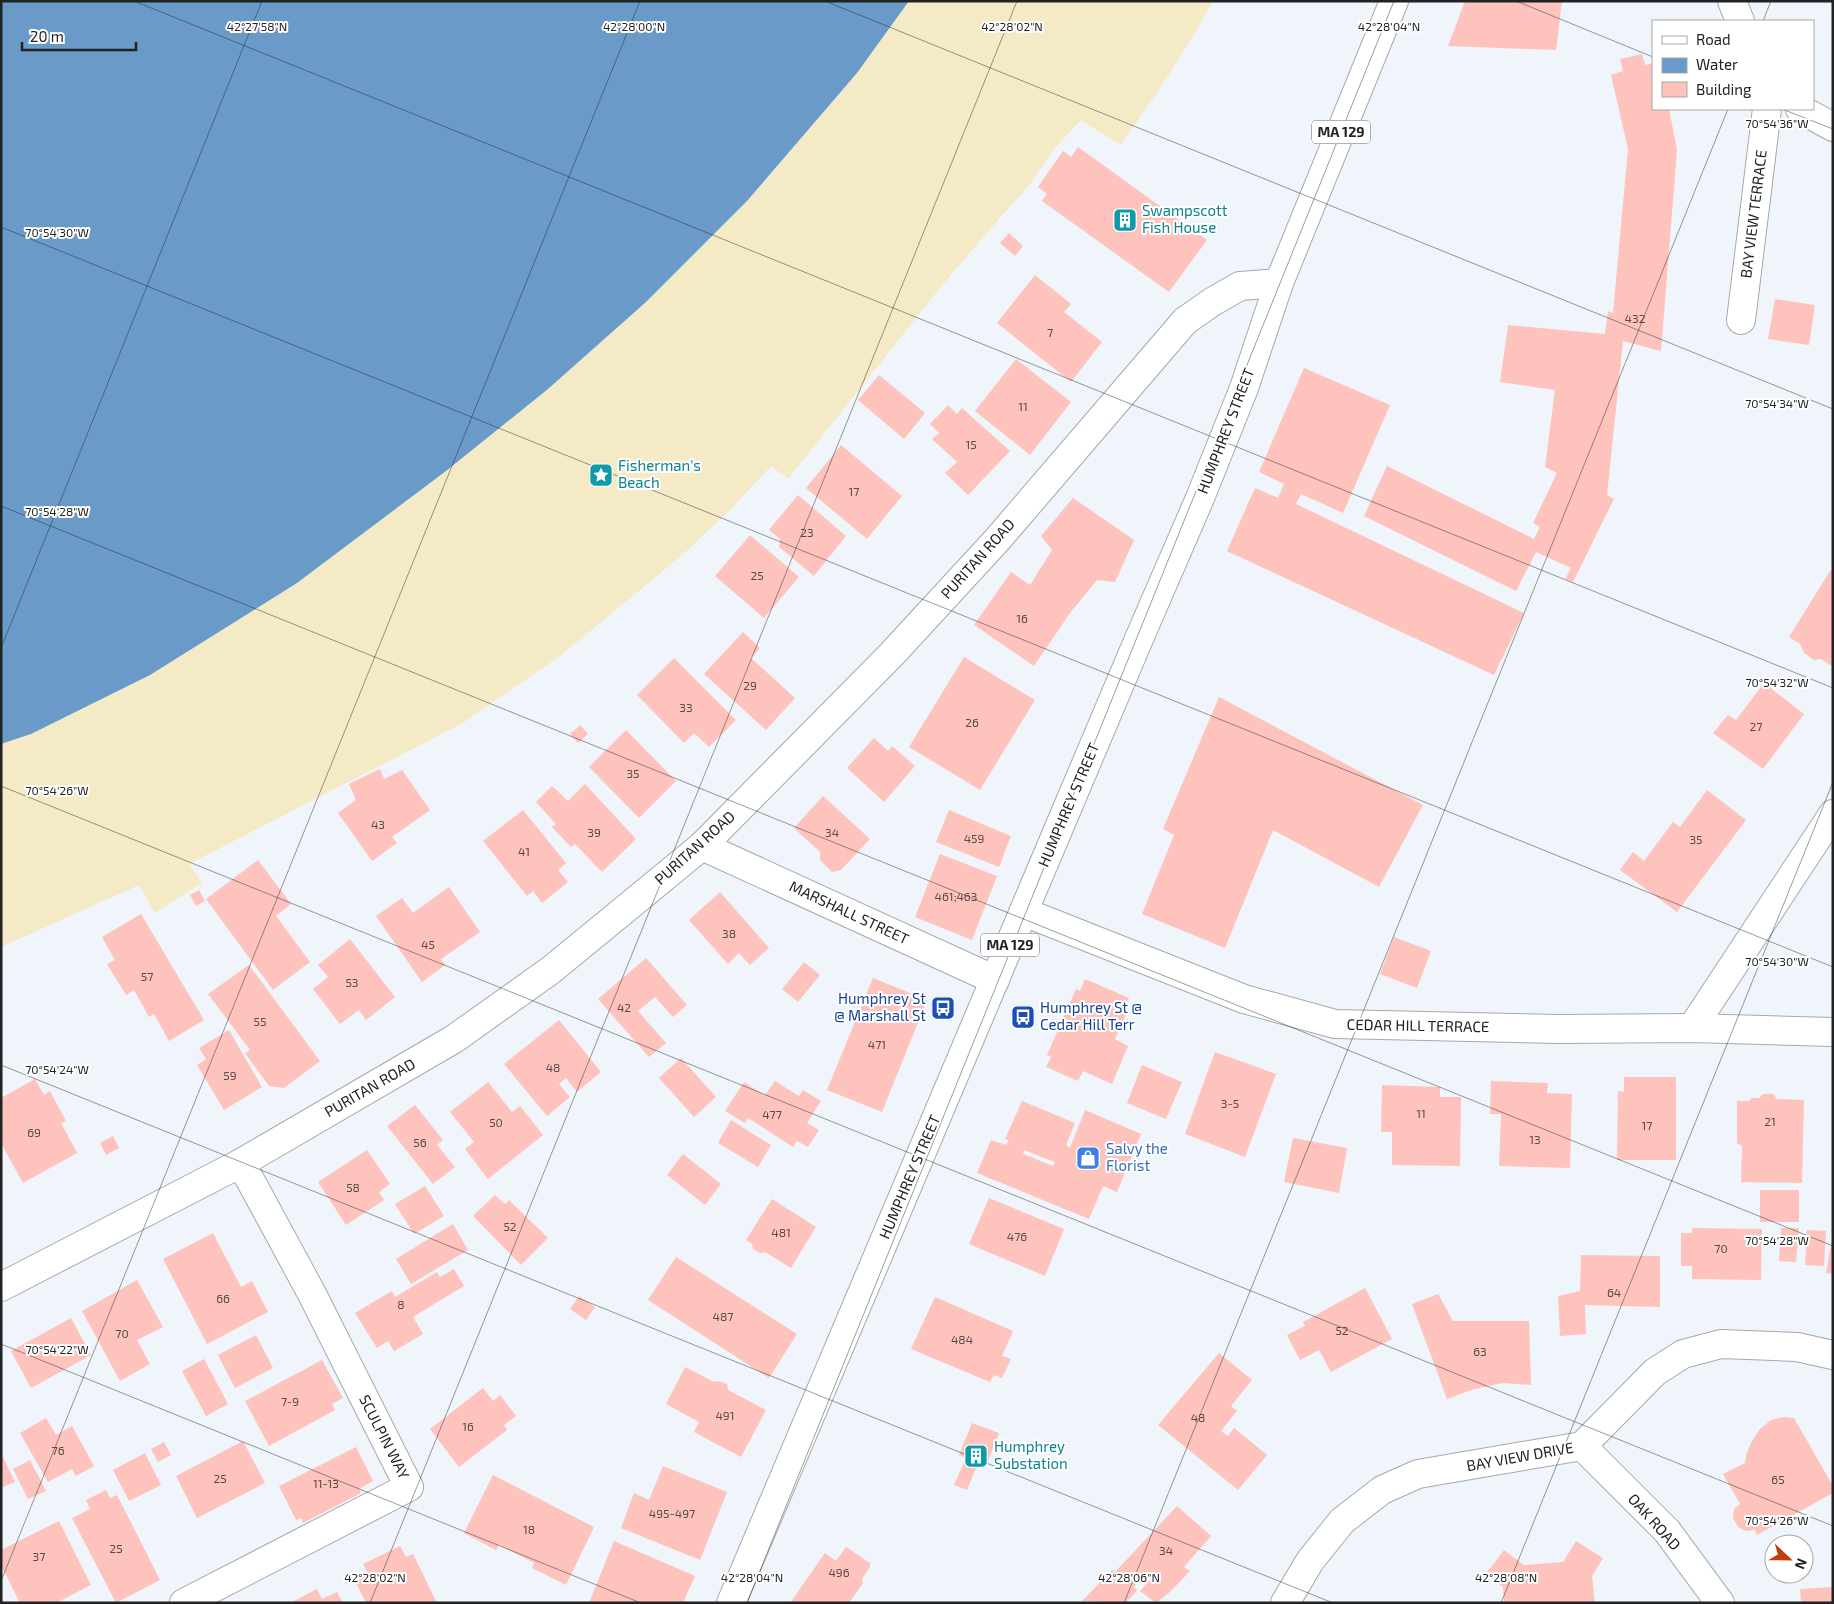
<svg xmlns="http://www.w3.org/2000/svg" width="1834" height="1604" font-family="'Exo 2',sans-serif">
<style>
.sand{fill:#f4eac5}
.water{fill:#6a9ac8}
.building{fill:#fec3bd;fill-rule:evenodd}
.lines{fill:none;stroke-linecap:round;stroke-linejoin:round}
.minor-casing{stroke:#a4a9ae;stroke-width:30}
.major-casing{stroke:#a4a9ae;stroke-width:30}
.minor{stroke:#fff;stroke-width:28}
.major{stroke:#fff;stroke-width:28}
.ticks{fill:none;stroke:#202224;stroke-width:1;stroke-opacity:0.45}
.labels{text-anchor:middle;stroke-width:4;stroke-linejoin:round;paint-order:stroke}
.number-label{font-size:12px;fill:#584a4a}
.shield{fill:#fff;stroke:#636466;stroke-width:1}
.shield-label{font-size:14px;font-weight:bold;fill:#202224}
.culture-label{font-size:15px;fill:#0d838f;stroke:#fff;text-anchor:start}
.street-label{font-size:15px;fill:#202224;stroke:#fff}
.transit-label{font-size:15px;fill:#164399;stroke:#fff;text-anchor:end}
.shop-label{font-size:15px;fill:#366cbe;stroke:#fff;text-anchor:start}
.ticks-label{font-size:12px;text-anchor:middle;fill:#202224;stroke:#fff;stroke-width:4;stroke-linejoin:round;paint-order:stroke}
</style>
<rect width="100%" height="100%" fill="#eff5fa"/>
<!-- sand -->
<path class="sand" d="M909,1H1213C1185,51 1154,99 1120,145L1081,120L1054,149L1031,183L999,219L944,283L788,479L771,466L730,510L681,556L559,657L461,724L189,864L202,883L155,913L139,885L1,947V744L31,734L150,675L297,583L446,471L548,389L646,302L747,201L857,73Z"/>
<!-- water -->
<path class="water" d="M1,1H909L857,73L747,201L646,302L548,389L446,471L297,583L150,675L31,734L1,744Z"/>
<!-- building -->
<g class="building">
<path d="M1465,1H1562L1556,50L1448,46Z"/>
<path d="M1642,54L1645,65L1653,63V109H1669L1677,150L1661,351L1623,341L1607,495L1614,499L1573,582L1565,579L1571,568L1536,552L1516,591L1364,516L1387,466L1534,539L1540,527L1533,523L1557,473L1545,467L1555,390L1500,382L1508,325L1605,334L1608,311L1613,313L1628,149L1611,75L1623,71L1620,59Z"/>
<path d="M1078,147L1207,240L1169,292L1042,201L1047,194L1038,187L1063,151L1071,157Z"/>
<path d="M1009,233L1023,246L1015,256L1000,243Z"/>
<path d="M1035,275L1071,304L1064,312L1102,342L1071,382L997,323Z"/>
<path d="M1775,299L1815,305L1809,345L1768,339Z"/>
<path d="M1016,359L1071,402L1030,455L975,411Z"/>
<path d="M1304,368L1390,405L1343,513L1301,494L1296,504L1524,613L1494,675L1227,551L1255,488L1278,498L1284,484L1259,472Z"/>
<path d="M879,375L925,413L904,439L858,400Z"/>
<path d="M948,405L957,414L962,408L1010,451L968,495L945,473L957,462L932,439L939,433L930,424Z"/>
<path d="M841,445L902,496L867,539L806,488Z"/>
<path d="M798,495L846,536L814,576L779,547L780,539L769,530Z"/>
<path d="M1073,498L1134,540L1115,582L1097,580L1070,613L1034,666L974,625L1011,572L1030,585L1052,550L1041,536Z"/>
<path d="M750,535L799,577L764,618L715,576Z"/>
<path d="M1830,571L1833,572V667L1821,659L1814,660L1804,653L1800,644L1789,637Z"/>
<path d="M743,632L760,648L751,658L795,698L766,730L704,674Z"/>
<path d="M964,657L1035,700L980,790L909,747Z"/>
<path d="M674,658L736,720L709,747L694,733L684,743L637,695Z"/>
<path d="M1764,683L1804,714L1763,769L1713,733L1728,715L1736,720Z"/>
<path d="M1219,697L1423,805L1379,887L1273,830L1225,948L1142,914L1174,835L1163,829Z"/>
<path d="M580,725L588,734L578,743L570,734Z"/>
<path d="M626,730L676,781L639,818L589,767Z"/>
<path d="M874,738L888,751L892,746L915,766L884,802L847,768Z"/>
<path d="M380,769L384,779L402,770L430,810L392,837L397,843L372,861L338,813L356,800L349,784Z"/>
<path d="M585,784L636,839L602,872L575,844L571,847L552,827L556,824L536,802L552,786L568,801Z"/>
<path d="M1707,790L1746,820L1677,912L1620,870L1633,852L1644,861L1673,822L1680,827Z"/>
<path d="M823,796L870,839L841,870L832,872L820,860V852L794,828Z"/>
<path d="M523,810L566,863L558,870L568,882L542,903L533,891L527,896L483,841Z"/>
<path d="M949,810L1011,836L999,867L936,842Z"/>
<path d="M940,854L997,876L972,940L915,917Z"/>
<path d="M258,860L291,904L276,916L310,962L273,990L206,899Z"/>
<path d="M449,887L480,932L441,959L445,965L422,982L376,916L402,898L413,913Z"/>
<path d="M199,890L205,901L196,906L190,895Z"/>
<path d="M720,892L769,948L750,965L739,953L728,964L689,920Z"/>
<path d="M141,914L204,1020L169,1041L154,1014L149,1017L134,990L126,995L107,964L115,960L102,937Z"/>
<path d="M1394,937L1431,951L1417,988L1380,974Z"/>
<path d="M350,939L395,997L366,1020L359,1010L340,1024L313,989L328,977L318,965Z"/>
<path d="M646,958L687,1005L673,1017L655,997L638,1011L666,1043L649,1057L598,999Z"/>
<path d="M804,962L820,975L798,1002L782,989Z"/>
<path d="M249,965L320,1061L284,1088L269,1086L245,1053L250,1050L208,994Z"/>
<path d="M873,978L927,1000L882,1112L827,1090Z"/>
<path d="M1085,979L1129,998L1123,1011L1127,1012L1115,1039L1128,1046L1112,1084L1083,1071L1078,1081L1046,1067L1051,1057L1047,1055L1076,989L1080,991Z"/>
<path d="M559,1020L601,1072L577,1092L566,1078L559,1084L570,1097L547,1116L504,1064Z"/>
<path d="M229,1030L262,1087L224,1110L197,1065L206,1059L199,1048Z"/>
<path d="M1215,1052L1276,1074L1245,1157L1185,1134Z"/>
<path d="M681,1058L716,1097L694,1117L659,1078Z"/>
<path d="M1142,1065L1182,1082L1166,1119L1127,1103Z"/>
<path d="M1624,1077H1676V1160H1617L1618,1091L1624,1092Z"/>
<path d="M35,1079L44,1095L50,1091L66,1121L61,1123L77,1153L23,1183L1,1143V1098Z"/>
<path d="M775,1081L799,1096L803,1090L821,1101L807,1123L819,1130L808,1147L797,1141L793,1147L748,1118L745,1123L725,1111L744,1082L765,1095Z"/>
<path d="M1491,1081L1548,1083L1547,1093L1572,1094L1570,1168L1499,1166L1501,1114H1490Z"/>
<path d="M488,1082L512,1112L520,1106L543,1135L488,1179L465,1149L474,1142L450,1112Z"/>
<path d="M1382,1085L1440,1087V1097H1461L1460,1166L1392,1165V1132H1381Z"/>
<path d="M1763,1094H1773L1777,1099L1804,1100L1802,1183L1741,1182L1742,1146L1737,1143V1101H1750L1751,1098H1759Z"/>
<path d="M1022,1101L1075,1123L1066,1145L1070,1148L1085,1110L1141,1134L1117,1192L1103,1186L1089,1219L977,1173L991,1140L1006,1145L1009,1140L1005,1139ZM1024,1150L1055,1162L1053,1166L1023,1154Z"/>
<path d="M415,1105L443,1140L437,1145L455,1167L433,1184L387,1126Z"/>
<path d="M731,1120L771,1145L758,1167L718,1143Z"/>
<path d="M113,1136L119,1148L106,1155L100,1143Z"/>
<path d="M1293,1138L1347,1148L1339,1193L1284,1182Z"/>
<path d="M367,1150L390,1184L379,1192L384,1200L346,1225L318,1182Z"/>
<path d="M683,1154L721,1184L705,1205L667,1175Z"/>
<path d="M425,1186L444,1216L414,1234L395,1204Z"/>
<rect x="1760" y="1190" width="39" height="32"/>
<path d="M495,1195L505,1204L509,1200L548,1238L521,1265L473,1216Z"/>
<path d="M989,1198L1064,1229L1045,1276L969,1244Z"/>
<path d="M772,1199L816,1227L791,1268L765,1252L760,1253L753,1249L752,1244L746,1240Z"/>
<path d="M453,1224L468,1250L411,1284L396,1259Z"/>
<path d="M1692,1228L1762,1229L1761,1280L1692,1279V1266H1681V1233H1692Z"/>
<path d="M1781,1228H1799L1796,1262L1779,1261Z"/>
<path d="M1807,1230L1826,1231L1824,1266L1805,1265Z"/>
<path d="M213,1233L241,1287L252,1281L268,1312L207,1344L163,1259Z"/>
<path d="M1832,1238H1833V1274L1826,1273Z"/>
<path d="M1581,1255L1660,1256V1307L1585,1305L1586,1334L1560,1336L1558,1296L1580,1291Z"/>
<path d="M676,1257L797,1334L769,1378L648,1300Z"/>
<path d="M454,1269L464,1286L413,1317L423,1334L394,1351L388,1341L377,1348L355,1313L392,1291L395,1297L437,1272L440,1277Z"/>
<path d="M137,1280L163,1327L137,1340L150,1364L120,1381L82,1311Z"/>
<path d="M1365,1288L1392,1339L1331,1372L1319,1350L1300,1360L1287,1335L1305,1326L1303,1322Z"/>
<path d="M1438,1294L1453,1321H1529L1531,1385L1503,1383L1474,1389L1447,1399L1412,1304Z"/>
<path d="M579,1296L595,1307L586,1320L570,1309Z"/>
<path d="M935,1297L1013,1331L1002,1356L1011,1359L1002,1378L994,1375L990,1382L911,1349Z"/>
<path d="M71,1318L91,1355L31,1388L11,1351Z"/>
<path d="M256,1335L273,1368L235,1388L218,1355Z"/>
<path d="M1219,1353L1252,1380L1231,1406L1237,1411L1221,1431L1228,1436L1234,1428L1267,1455L1238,1490L1158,1425Z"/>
<path d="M204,1359L228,1404L206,1416L182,1371Z"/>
<path d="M322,1360L343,1398L332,1404L335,1410L269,1446L245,1401Z"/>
<path d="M685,1367L714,1382L719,1381L727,1384L728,1390L766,1410L741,1457L694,1432L699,1422L666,1404Z"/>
<path d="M483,1388L493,1401L500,1395L516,1416L504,1425L507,1430L459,1467L430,1429Z"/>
<path d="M1783,1417L1794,1418L1833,1486V1493L1757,1535L1755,1530L1746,1531L1738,1527L1733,1518L1734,1509L1740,1504L1723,1474L1745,1463L1747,1452L1752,1441L1760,1429L1771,1420Z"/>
<path d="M46,1418L56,1435L72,1426L94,1466L76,1476L72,1469L48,1482L20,1433Z"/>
<path d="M972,1423L999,1433L986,1466L978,1463L967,1490L954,1485L966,1458L959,1455Z"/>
<path d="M243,1441L265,1483L197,1518L176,1476Z"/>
<path d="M164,1442L171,1455L158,1462L151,1449Z"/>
<path d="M356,1447L373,1481L359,1489L361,1493L303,1523L301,1518L296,1520L279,1486Z"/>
<path d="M1,1453L15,1482L1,1488Z"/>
<path d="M145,1453L161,1485L129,1501L113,1470Z"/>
<path d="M30,1460L46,1491L28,1499L13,1469Z"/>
<path d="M663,1466L727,1492L700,1560L621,1528L634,1493L649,1500Z"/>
<path d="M493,1475L594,1527L566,1585L532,1568L534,1563L499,1545L496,1550L464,1533Z"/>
<path d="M106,1490L110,1498L117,1495L160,1580L116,1603L72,1518L90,1509L86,1500Z"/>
<path d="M1177,1506L1211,1536L1184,1567L1190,1571L1171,1591L1156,1603L1140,1591L1153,1577L1147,1572L1134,1587L1137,1590L1126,1603L1082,1601L1112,1570L1115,1572Z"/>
<path d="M59,1521L91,1585L56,1603H20L1,1565V1550Z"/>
<path d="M614,1541L695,1576L683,1603H589Z"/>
<path d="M1576,1541L1603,1558L1592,1576L1595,1603H1504L1503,1587L1486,1574L1504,1550L1524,1565L1563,1562Z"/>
<path d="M400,1546L406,1557L413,1554L437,1603H366L355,1581L369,1575L363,1564Z"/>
<path d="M846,1547L870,1563V1567L862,1579L863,1583L849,1603H790L825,1553L836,1561Z"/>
<path d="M1833,1587V1603H1801L1800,1589Z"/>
<path d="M317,1589L322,1599L337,1592L343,1603H290Z"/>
</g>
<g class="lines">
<!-- minor casing -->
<g class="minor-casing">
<g id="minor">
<path d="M1732,1L1740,21"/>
<path d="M1800,109L1833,127"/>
<path d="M1741,320L1767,109"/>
<path d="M702,846L995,980"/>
<path d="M1024,912L1244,999L1335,1024L1557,1029L1692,1028L1833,1032"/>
<path d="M1692,1028L1833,814"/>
<path d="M1,1287L241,1163L454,1039L551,970L702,846L891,655L997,540L1185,321L1212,302L1240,286L1279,283"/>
<path d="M1582,1446L1667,1531L1720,1603"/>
<path d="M184,1603L409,1487L312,1294L241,1163"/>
<path d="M1285,1603L1310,1561L1342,1521L1382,1490L1418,1474L1582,1446L1655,1372L1683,1354L1721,1344L1797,1347L1833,1355"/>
</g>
</g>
<!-- major casing -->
<g class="major-casing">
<path id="major" d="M731,1603L1138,641L1200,498L1244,388L1279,283L1394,1"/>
</g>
<!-- minor -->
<use href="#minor" class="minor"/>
<!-- major -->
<use href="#major" class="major"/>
</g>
<!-- ticks -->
<path class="ticks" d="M134,1L1833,688M825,1L1833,409M1516,1L1653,57M1763,21L1771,1M1782,109L1833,129M1,227L1833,967M1,506L1833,1246M1,648L262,1M1,786L1833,1526M1,1065L1333,1603M1,1344L641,1603M1,1581L640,1M370,1603L1017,1M747,1603L1394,1M1124,1603L1728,109M1501,1603L1833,782"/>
<!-- icons -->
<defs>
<g id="building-square" transform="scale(1.25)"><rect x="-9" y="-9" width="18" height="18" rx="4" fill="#0f9aa8" stroke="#fff"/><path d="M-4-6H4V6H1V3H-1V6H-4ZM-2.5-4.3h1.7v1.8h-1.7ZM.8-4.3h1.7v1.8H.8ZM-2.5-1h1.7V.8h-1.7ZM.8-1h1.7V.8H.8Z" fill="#fff"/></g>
<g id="sight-square" transform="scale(1.25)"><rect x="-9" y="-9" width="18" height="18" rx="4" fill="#0f9aa8" stroke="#fff"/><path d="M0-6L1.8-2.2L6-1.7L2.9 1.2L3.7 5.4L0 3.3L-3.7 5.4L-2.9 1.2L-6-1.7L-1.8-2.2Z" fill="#fff"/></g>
<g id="bus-square" transform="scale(1.25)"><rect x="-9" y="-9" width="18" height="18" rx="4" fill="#1a4fb4" stroke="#fff"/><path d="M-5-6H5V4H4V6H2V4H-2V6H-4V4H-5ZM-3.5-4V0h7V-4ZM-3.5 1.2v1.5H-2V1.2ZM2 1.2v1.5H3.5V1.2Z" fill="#fff"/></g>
<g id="shop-square" transform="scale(1.25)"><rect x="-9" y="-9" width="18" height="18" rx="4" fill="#3f7fe0" stroke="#fff"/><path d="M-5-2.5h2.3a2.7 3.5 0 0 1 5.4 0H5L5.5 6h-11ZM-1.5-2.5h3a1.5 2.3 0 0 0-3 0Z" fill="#fff"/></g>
</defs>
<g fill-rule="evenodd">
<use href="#building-square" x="1125" y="220"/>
<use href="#sight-square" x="601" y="475"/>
<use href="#bus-square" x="943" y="1008"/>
<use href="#bus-square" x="1023" y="1017"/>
<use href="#shop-square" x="1088" y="1158"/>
<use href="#building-square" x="976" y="1456"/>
</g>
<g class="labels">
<!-- number labels -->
<g class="number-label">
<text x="1635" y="323">432</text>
<text x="1050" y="337">7</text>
<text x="1023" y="411">11</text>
<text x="971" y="449">15</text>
<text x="854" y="496">17</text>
<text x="807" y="537">23</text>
<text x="757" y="580">25</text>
<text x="1022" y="623">16</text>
<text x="750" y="690">29</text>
<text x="686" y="712">33</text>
<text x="972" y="727">26</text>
<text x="1756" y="731">27</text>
<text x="633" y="778">35</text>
<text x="378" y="829">43</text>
<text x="594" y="837">39</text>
<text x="832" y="837">34</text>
<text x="974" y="843">459</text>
<text x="1696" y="844">35</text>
<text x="524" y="856">41</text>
<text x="956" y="901">461;463</text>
<text x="729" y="938">38</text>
<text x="428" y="949">45</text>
<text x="147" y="981">57</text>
<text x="352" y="987">53</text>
<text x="624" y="1012">42</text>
<text x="260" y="1026">55</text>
<text x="877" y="1049">471</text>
<text x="553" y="1072">48</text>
<text x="230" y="1080">59</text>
<text x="1230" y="1108">3-5</text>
<text x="1421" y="1118">11</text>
<text x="772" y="1119">477</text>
<text x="1770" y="1126">21</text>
<text x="496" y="1127">50</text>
<text x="1647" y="1130">17</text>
<text x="34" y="1137">69</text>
<text x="1535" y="1144">13</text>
<text x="420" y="1147">56</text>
<text x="353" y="1192">58</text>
<text x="510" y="1231">52</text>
<text x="781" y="1237">481</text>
<text x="1017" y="1241">476</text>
<text x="1721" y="1253">70</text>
<text x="1614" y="1297">64</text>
<text x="223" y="1303">66</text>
<text x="401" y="1309">8</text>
<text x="723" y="1321">487</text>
<text x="1342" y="1335">52</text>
<text x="122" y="1338">70</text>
<text x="962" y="1344">484</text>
<text x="1480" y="1356">63</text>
<text x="290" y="1406">7-9</text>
<text x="725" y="1420">491</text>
<text x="1198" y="1422">48</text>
<text x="468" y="1431">16</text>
<text x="58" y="1455">76</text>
<text x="220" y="1483">25</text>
<text x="1778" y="1484">65</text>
<text x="326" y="1488">11-13</text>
<text x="672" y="1518">495-497</text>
<text x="529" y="1534">18</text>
<text x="116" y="1553">25</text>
<text x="1166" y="1555">34</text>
<text x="39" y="1561">37</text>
<text x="839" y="1577">496</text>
</g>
<!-- shield labels -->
<g class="shield">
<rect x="1312" y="120.5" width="58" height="23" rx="4"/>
<rect x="981" y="933.5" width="58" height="23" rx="4"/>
</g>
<g class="shield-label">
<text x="1341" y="137">MA 129</text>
<text x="1010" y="950">MA 129</text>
</g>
<!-- culture labels -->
<g class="culture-label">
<text x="1142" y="216">Swampscott<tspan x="1142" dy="17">Fish House</tspan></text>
<text x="618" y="471">Fisherman's<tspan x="618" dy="17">Beach</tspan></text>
<text x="994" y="1452">Humphrey<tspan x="994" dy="17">Substation</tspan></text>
</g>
<!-- street labels -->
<g class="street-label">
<text transform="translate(1754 214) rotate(-83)" y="5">BAY VIEW TERRACE</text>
<text transform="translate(1226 431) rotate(-69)" y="5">HUMPHREY STREET</text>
<text transform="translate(978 559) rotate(-48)" y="5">PURITAN ROAD</text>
<text transform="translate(1069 805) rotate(-67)" y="5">HUMPHREY STREET</text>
<text transform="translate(695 848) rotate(-42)" y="5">PURITAN ROAD</text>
<text transform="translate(849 913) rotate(25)" y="5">MARSHALL STREET</text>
<text transform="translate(1418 1026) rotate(1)" y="5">CEDAR HILL TERRACE</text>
<text transform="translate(370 1088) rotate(-30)" y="5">PURITAN ROAD</text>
<text transform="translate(910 1177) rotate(-67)" y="5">HUMPHREY STREET</text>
<text transform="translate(384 1437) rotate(63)" y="5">SCULPIN WAY</text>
<text transform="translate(1520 1457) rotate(-10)" y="5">BAY VIEW DRIVE</text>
<text transform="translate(1654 1522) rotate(48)" y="5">OAK ROAD</text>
</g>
<!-- transit labels -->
<g class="transit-label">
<text x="926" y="1004">Humphrey St<tspan x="926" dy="17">@ Marshall St</tspan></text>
<text x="1040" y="1013" text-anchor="start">Humphrey St @<tspan x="1040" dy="17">Cedar Hill Terr</tspan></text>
</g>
<!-- shop labels -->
<g class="shop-label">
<text x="1106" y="1154">Salvy the<tspan x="1106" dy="17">Florist</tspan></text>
</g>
</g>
<g class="ticks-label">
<text x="1012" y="31">42°28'02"N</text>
<text x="1389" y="31">42°28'04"N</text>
<text x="257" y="31">42°27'58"N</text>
<text x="634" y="31">42°28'00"N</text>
<text x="1777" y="128">70°54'36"W</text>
<text x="57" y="237">70°54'30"W</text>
<text x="1777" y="408">70°54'34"W</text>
<text x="57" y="516">70°54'28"W</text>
<text x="1777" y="687">70°54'32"W</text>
<text x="57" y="795">70°54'26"W</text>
<text x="1777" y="966">70°54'30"W</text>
<text x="57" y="1074">70°54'24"W</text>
<text x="1777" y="1245">70°54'28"W</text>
<text x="57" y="1354">70°54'22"W</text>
<text x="1777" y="1525">70°54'26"W</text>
<text x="375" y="1582">42°28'02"N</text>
<text x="752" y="1582">42°28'04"N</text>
<text x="1129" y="1582">42°28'06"N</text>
<text x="1506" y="1582">42°28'08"N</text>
</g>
<!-- border -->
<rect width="1834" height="1604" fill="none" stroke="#202224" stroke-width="5"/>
<!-- legend -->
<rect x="1652" y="20" width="162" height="90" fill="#ffffff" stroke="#a6a7a7"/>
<rect x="1662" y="36" width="25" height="8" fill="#ffffff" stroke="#a6a7a7"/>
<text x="1696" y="45" font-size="15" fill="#202224">Road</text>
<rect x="1662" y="58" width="25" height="15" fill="#6a9ac8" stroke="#a6a7a7"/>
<text x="1696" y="70" font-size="15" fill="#202224">Water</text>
<rect x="1662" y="82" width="25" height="15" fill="#fec3bd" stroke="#a6a7a7"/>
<text x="1696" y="95" font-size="15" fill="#202224">Building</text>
<!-- north arrow -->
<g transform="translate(1789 1559) rotate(112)"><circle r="24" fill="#ffffff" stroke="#a6a7a7"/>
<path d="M0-4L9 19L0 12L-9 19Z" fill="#c43c07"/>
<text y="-8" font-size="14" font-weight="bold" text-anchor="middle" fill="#202224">N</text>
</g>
<!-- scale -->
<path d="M22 42v8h114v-8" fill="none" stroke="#202224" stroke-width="2.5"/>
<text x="30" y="42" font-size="15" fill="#202224" stroke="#ffffff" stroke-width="4" paint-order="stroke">20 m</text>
</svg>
